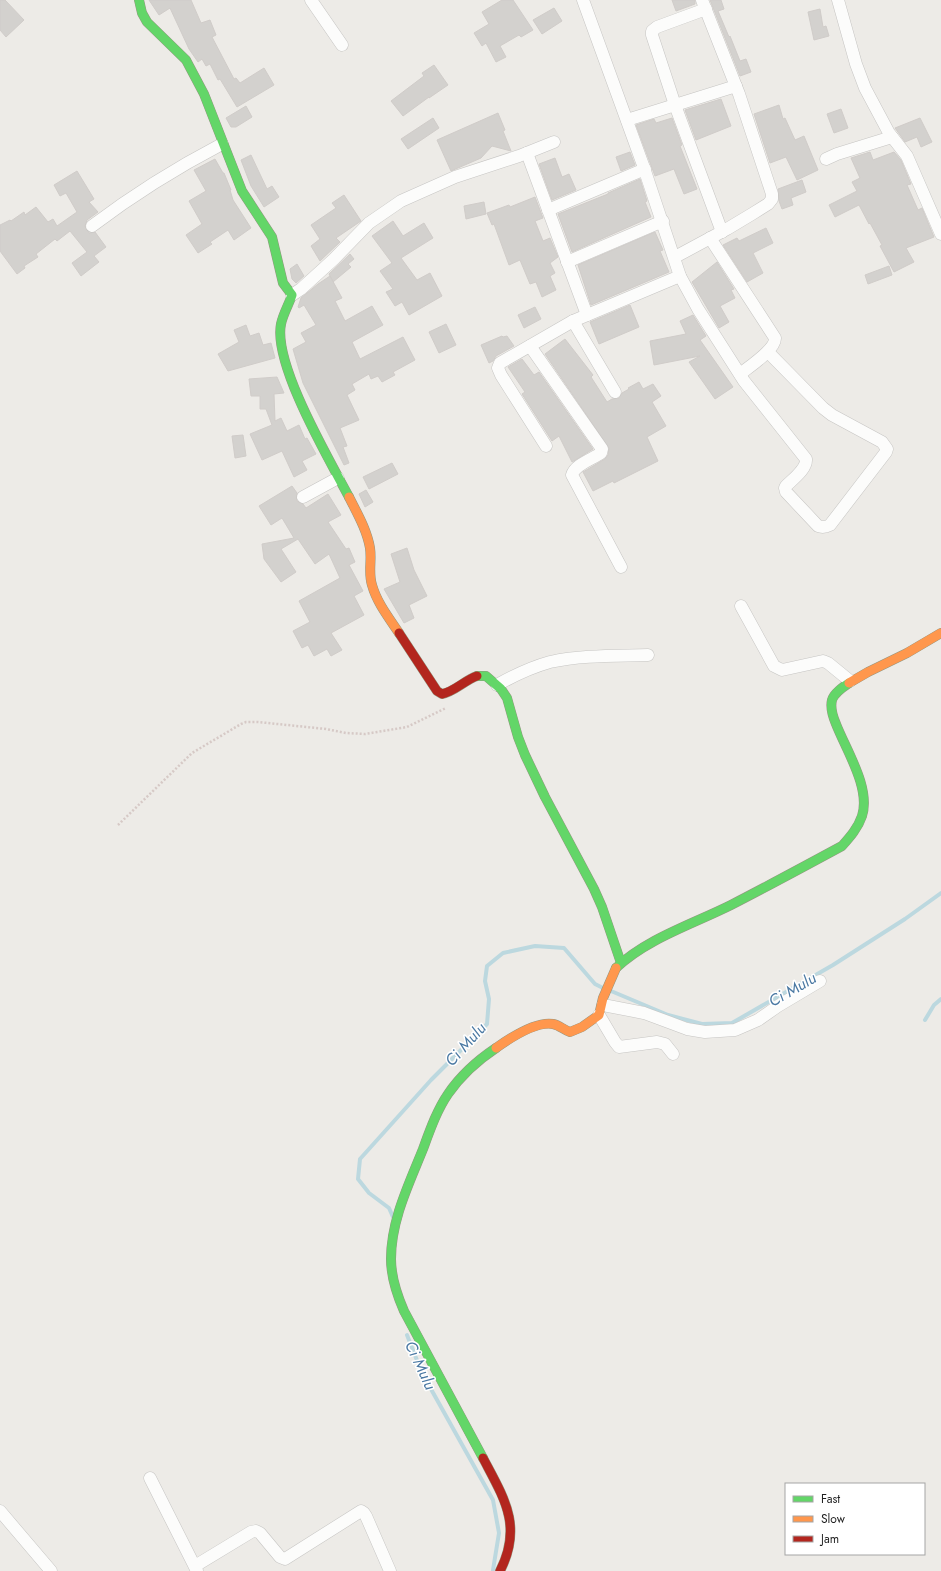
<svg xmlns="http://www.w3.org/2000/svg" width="941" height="1571" font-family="Jost,sans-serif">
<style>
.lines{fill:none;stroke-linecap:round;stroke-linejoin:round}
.stream{stroke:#bcd8df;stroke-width:4}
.building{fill:#d3d1ce;stroke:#d0ccc9}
.street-casing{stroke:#c6c5c3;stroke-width:13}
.fast-casing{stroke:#949680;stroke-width:10}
.slow-casing{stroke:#949680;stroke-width:10}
.jam-casing{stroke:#949680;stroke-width:10}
.path{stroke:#d6c9c6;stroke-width:2.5;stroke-dasharray:2 2;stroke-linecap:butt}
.street{stroke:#fcfcfb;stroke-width:12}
.fast{stroke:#63d668;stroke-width:9}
.slow{stroke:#ff974d;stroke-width:9}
.jam{stroke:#b3261e;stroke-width:9}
.labels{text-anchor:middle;stroke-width:3;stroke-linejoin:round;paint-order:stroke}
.water-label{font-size:16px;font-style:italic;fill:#4b79a3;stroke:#fff}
</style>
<rect width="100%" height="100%" fill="#edebe7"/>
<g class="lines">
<!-- stream -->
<g class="stream">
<path d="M611,991L668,1015L702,1024L732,1023L833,965L905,919L941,893"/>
<path d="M925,1020L934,1005L941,999"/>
<path d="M393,1217L389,1208L369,1193L358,1179L360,1159L431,1080L487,1024L489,999L485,981L487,966L503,953L535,946L564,948L595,984L603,988"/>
<path d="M407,1335L422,1373L493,1500L499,1533L493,1570"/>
</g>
</g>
<!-- building -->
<g class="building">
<path d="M0,0H5L24,20L6,37L0,30Z"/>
<path d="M149,0H191L201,23L210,20L216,35L212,37L234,79L236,78L240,83L264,68L274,85L237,107L220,79L218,80L210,64L206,66L202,59L198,62L189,49L170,8L159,15Z"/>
<path d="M502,0H513L533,30L521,37L519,35L500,46L506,57L496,62L486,43L482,46L474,33L489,24L482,12Z"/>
<path d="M672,0H695V4L676,11Z"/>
<path d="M710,0H721L724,9L718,11L729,37L730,36L740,61L746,59L751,72L740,76Z"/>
<path d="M554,8L562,21L542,34L533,20Z"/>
<path d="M820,9L823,27L826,26L829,36L814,40L808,12Z"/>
<path d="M434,65L448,85L429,98V97L403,116L391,101L424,76L422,73Z"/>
<path d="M721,99L731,126L696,140L685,110Z"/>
<path d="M779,105L783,119L785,118L795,140L804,136L818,170L797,180L786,157L770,163L754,114Z"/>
<path d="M246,106L252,117L236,127H231L226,118Z"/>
<path d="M841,109L848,128L834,133L827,114Z"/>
<path d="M498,113L505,130L503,131L511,151L492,146L481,158L451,171L437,140Z"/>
<path d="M433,118L439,128L408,149L401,139Z"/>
<path d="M672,118L682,145L680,146L697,189L684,194L674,169L655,176L636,125L654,119L656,123Z"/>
<path d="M920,118L932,142L921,147L917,137L905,142L895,128Z"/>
<path d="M630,152L635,165L621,171L616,157Z"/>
<path d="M870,152L873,160L894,152L901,160L911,184L907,185L918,210L922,208L934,237L906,248L914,262L894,272L880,246L882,245L870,223L869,224L859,205L835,217L829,205L857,191L852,182L860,178L851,158Z"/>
<path d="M251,155L267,189L272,186L279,197L264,207L251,186L241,160Z"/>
<path d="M555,158L562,177L569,174L576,190L552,200L539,164Z"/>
<path d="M215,159L223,173H224L231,190H230L233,200L251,228L234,240L228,230L210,242L212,244L198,253L186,235L202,224L189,201L206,191L194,170Z"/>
<path d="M77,171L94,199L89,202L98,212L87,220L85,226L89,233L95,232L106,247L94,256L99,262L81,276L72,263L87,252L70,231L57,241L55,239L36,254L38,257L24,266L25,268L17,274L0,251V225L10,220L11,221L24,212L25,215L36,207L48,222L53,219L57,226L77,212L66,193L60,196L54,185Z"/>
<path d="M640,179L647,201L645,202L651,217L572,252L558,214L608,194V193Z"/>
<path d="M802,180L806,192L791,198L793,205L782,209L779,201L778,189Z"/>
<path d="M344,195L361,221L336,238L340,242L320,261L311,246L320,239L311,225L336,208L332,203Z"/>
<path d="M535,197L543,218L535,221L543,241L550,238L558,257L550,263L555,273L550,276L556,290L542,297L536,282L530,284L520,260L509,265L494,224L492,225L487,213L509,205L510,207Z"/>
<path d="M484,202L486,214L466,219L464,206Z"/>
<path d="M393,221L403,236L424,223L433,238L401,258L417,280L430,273L442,296L409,315L402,302L395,306L386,292L393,289L380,271L392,263L372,236Z"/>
<path d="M766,228L773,243L753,253L763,273L747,282L723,245L737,238L739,241Z"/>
<path d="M655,232L663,250L660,251L669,272L591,305L578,265Z"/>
<path d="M350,254L354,259L348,264L351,267L333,282L329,274Z"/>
<path d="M717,262L734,289L731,290L735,298L720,306L729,322L719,328L692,282Z"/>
<path d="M297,264L304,276L296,283L292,279L290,269Z"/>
<path d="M889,266L892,275L868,284L865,275Z"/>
<path d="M330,276L342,298L335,301L345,321L372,306L383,325L352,342L360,359L403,337L415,360L393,372L395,375L382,382L378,376L371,379L369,374L352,384L355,390L347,395L359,420L340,428L347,446L343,447L349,463L344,465L303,383L293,349L306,342L301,333L316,325L304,305L299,308L298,307L301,298L318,284Z"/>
<path d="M630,305L639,327L599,344L590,322Z"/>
<path d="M535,307L541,319L524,328L518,315Z"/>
<path d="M693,315L706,336L700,340L733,387L715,399L689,362L700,356L654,365L650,341L686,334L680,321Z"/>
<path d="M446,324L456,345L439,353L429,332Z"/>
<path d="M246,325L250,336L259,333L263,345L271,343L275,358L228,371L218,354L239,342L234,330Z"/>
<path d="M502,336L503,337L507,336L514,346L496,356L493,361L489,363L481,345Z"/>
<path d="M565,339L593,375L591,377L607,402L612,399L619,398L622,393L629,389L628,388L639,382L643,389L653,384L661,396L652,402L666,426L647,437L658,461L614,483L613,481L593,491L583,472L605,459L608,455L609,448L545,354Z"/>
<path d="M522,359L534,375L539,372L593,449L572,462L559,436L552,441L522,394L525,392L508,367Z"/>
<path d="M277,377L284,393L274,394L275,421L281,418L287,431L299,425L305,439L307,438L316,454L302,461L307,470L294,477L282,451L262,460L250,434L272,425L266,409H260V396H251L249,379Z"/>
<path d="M243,435L246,456L235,458L232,436Z"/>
<path d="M392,463L398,474L369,489L363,477Z"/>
<path d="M292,486L297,493V501L303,504L306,508L328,494L341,515L328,522L346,549L349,548L355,562L349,565L363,591L354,596L364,615L331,633L342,650L331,656L327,649L314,656L308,645L302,648L293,631L310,622L299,601L340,578L329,554L315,564L298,539L281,549L296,572L281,582L264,559L262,544L294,538L282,518L271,525L259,506Z"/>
<path d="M366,490L373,502L365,507L359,494Z"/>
<path d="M407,548L414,570L427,596L409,605L414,618L404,623L384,589L400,582L391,554Z"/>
</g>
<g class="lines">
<!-- street casing -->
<g class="street-casing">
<g id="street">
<path d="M311,0L342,45"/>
<path d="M583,0L643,165L680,276L698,309L744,381L806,459C807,469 793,479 786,486L785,488L786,492L818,526C823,528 826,527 830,525L886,452L887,449L882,442L832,415L823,408L768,352"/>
<path d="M838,0L856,64L865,88L889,133L907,156L941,234"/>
<path d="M706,9L657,27L652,31V35L675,105L722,232"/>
<path d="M627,120L736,86"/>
<path d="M527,153L587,315"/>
<path d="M826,159L837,154L892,137"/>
<path d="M548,210L645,169"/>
<path d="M92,226C133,195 176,168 222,144"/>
<path d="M710,238L775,338C776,349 749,367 740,374"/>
<path d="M675,257L727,229L752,214L768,204L772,199V194L739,94L702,0"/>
<path d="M567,262L663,221"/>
<path d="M292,295L301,289L334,259L369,223L401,201L455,177L519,156L554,142"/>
<path d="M573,321L615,392"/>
<path d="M530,346L602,449L601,453C593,459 575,464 572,475L621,567"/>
<path d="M546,446L501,375L498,368L500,363L573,321L680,276"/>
<path d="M303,497L338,478"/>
<path d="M741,606L774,666L782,670L823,661L828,663L850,681"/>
<path d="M497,685C513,676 532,667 550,662C582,655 616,656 648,655"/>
<path d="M603,1005L644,1013L687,1029L705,1032L735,1030L758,1020L778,1006L820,981"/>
<path d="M599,1015L615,1042L619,1047L657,1042L665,1044L673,1054"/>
<path d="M150,1478L197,1571"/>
<path d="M0,1511L51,1571"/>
<path d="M195,1566L251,1532L256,1531L260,1533L280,1557L285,1559L361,1511L364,1513L366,1516L390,1571"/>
</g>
</g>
<!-- fast casing -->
<g class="fast-casing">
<g id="fast">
<path d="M139,0L142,13L147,22L186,60L204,94L242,191L272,237L283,283L292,295C289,304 283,314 281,324C273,364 329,459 349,497"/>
<path d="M477,676H486L501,689L507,698L518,737L525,755L545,797L594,889L602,907L621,963"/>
<path d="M616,968C646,939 693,924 731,905C768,886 805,866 842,846C850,837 858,828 862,816C871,788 846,750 836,724C833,717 830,708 832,700C834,693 843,687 849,683"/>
<path d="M483,1458L404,1311C397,1295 391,1277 391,1259C391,1220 409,1184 423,1149C430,1130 437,1110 448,1094C461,1075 478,1060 496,1048"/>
</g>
</g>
<!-- slow casing -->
<g class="slow-casing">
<g id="slow">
<path d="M349,497C357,513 367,530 370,548C372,561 368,572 372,585C377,603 389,618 399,633"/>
<path d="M849,683L868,672L907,653L941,633"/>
<path d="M496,1048C510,1038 536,1021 553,1024C559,1025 564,1030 570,1032L582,1027L599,1015L603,998L616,968"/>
</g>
</g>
<!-- jam casing -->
<g class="jam-casing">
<g id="jam">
<path d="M399,633L437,691L442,694C454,692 465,680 477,676"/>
<path d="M483,1458C504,1498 523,1526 500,1571"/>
</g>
</g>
<!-- path -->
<path class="path" d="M118,825L192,753L241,724L246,722H258L326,729L346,733L365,734L407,727L446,708"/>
<!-- street -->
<use href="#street" class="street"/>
<!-- fast -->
<use href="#fast" class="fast"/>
<!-- slow -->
<use href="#slow" class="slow"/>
<!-- jam -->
<use href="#jam" class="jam"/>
</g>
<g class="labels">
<!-- water labels -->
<g class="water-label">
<text transform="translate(792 989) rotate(-30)" y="6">Ci Mulu</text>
<text transform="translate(465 1044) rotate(-48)" y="6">Ci Mulu</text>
<text transform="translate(421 1365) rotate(65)" y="6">Ci Mulu</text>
</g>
</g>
<!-- legend -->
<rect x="785" y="1483" width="140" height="72" fill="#ffffff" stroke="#a5a5a5"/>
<rect x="793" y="1496" width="20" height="6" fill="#63d668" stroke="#a5a5a5"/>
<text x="821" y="1503" font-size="12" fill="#1f1f1f">Fast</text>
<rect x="793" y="1516" width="20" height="6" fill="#ff974d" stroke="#a5a5a5"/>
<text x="821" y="1523" font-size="12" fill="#1f1f1f">Slow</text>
<rect x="793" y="1536" width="20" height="6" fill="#b3261e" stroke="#a5a5a5"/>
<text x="821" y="1543" font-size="12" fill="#1f1f1f">Jam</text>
</svg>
